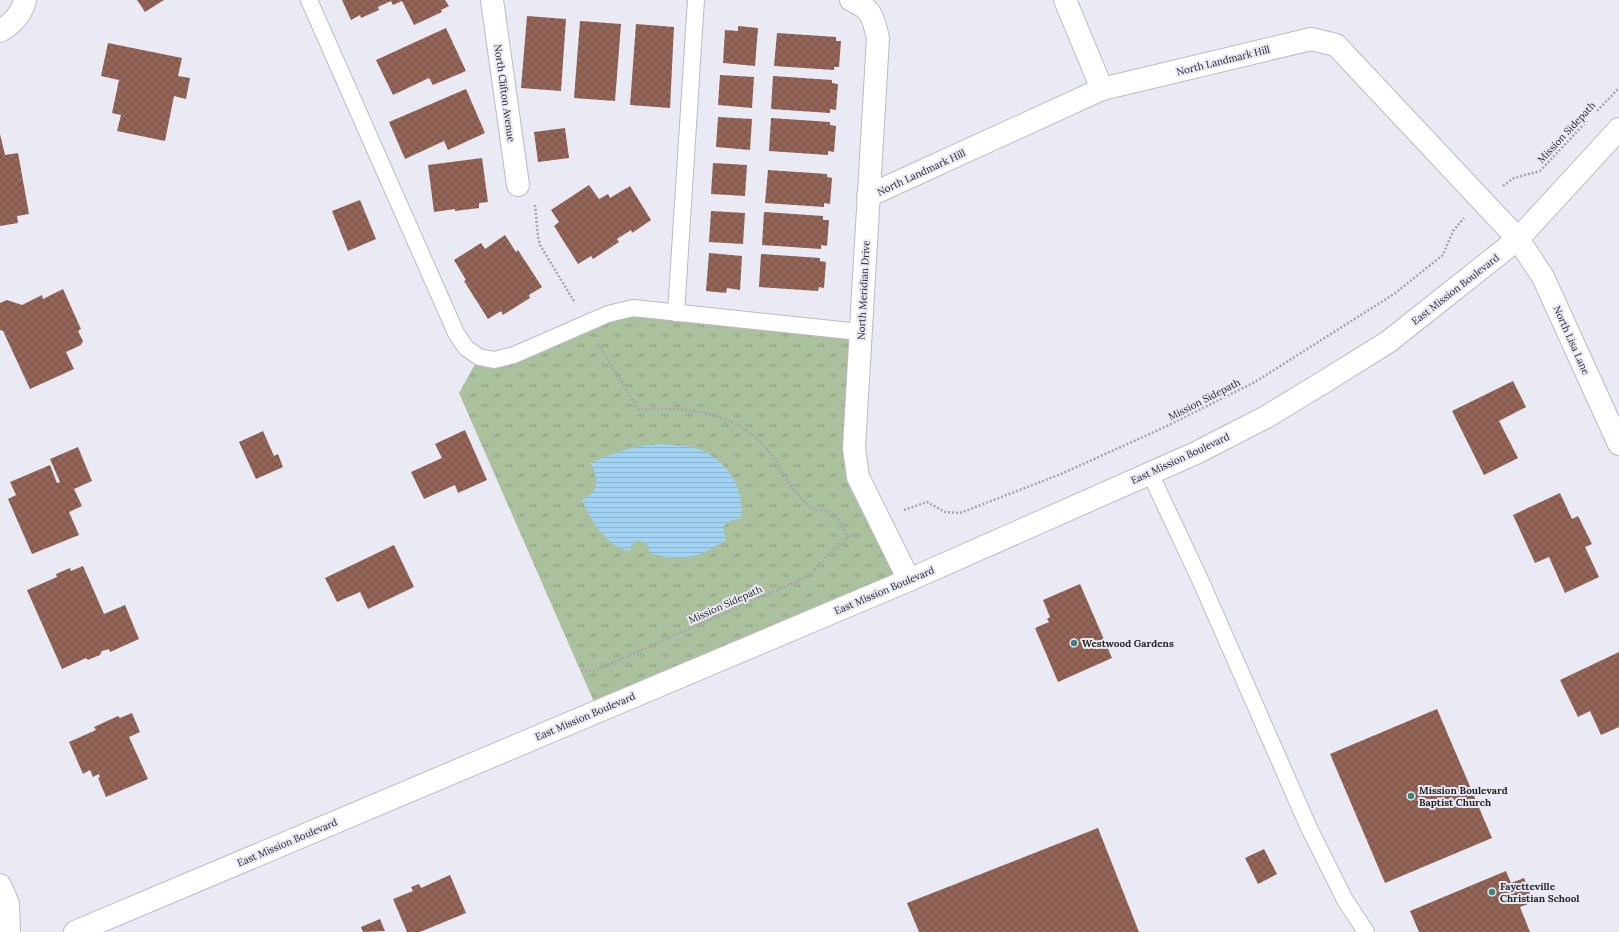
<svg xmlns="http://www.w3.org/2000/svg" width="1619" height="932" font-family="Lora,serif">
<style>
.park{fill:url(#park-tufts)}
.water{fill:url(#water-rules)}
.building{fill:url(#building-cross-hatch)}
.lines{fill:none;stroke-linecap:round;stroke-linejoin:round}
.lane-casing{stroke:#bbbbc6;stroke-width:18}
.street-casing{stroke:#bbbbc6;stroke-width:24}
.secondary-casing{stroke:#bbbbc6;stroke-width:24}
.path{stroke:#a6a6ae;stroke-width:2.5;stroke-dasharray:2 2;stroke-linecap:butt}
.lane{stroke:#fff;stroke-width:16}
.street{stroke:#fff;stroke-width:22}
.secondary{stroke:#fff;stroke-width:22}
.poi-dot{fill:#3c847e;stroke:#eaeaf5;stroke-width:1.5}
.labels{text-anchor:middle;stroke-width:4;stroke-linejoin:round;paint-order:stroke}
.street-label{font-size:10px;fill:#26262a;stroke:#eaeaf5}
.poi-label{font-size:10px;font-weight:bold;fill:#26262a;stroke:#eaeaf5;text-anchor:start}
</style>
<defs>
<pattern id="park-tufts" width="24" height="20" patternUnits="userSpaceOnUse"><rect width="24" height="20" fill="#abc19d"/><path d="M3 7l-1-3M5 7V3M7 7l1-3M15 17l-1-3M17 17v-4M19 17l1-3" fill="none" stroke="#8b9d80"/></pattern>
<pattern id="water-rules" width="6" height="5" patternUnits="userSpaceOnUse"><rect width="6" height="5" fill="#a2d3f2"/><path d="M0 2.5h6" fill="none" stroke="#8bb5d0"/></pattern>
<pattern id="building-cross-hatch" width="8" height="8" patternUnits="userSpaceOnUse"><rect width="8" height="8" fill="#8a5a4d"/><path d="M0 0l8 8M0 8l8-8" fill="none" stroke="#97736a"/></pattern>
</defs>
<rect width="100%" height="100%" fill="#eaeaf5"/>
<!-- park -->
<path class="park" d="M633,308L860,332L854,448L909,580L598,711L459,393L479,357L494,360Z"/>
<!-- water -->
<path class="water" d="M659,444C672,445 686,445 698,449C727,459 746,490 741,519C733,519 729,520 723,527L726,540C697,559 681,562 649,553C649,543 644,540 635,541L632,545L630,551C605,546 592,521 582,500C601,490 598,480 591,463C613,453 634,446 659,444Z"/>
<!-- building -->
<g class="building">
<path d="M137,0H164L145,12Z"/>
<path d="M342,0H445L449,6L441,10L442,12L414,25L402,1L393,5L391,1L378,7L379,10L361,18L360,15L351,20Z"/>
<path d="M527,16L566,19L561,91L521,88Z"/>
<path d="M580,21L621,24L615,101L574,98Z"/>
<path d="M636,24L674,27L670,108L630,105Z"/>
<path d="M738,26L758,28L755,66L723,63L725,30L738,31Z"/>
<path d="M446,28L466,71L433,85L429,78L393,95L376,60Z"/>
<path d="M777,33L836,37V41H841L839,67H834V70L774,66Z"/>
<path d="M108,43L182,58L178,76L190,78L186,99L174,96L165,141L117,131L121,115L112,113L119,80L101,76Z"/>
<path d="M720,75L754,77L752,108L718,105Z"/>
<path d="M773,76L832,80V83L838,84L836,110L830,109V113L771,109Z"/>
<path d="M466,89L485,133L448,150L444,141L405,159L389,122Z"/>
<path d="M718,117L752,119L750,150L716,147Z"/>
<path d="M771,118L830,122V125L836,126L834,152L828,151V155L769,151Z"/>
<path d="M565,128L569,158L538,162L534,132Z"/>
<path d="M0,134L5,155L18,153L29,214L17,216L18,223L0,226Z"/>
<path d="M482,158L488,202L479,203V208L455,211V209L434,212L428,165Z"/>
<path d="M713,163L747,165L745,196L711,194Z"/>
<path d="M768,170L827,174V177L832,178L830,204L824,203V207L765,203Z"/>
<path d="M589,185L599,199L608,194L610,198L630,186L651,220L632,233L631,230L617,239L619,242L593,259L591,256L578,264L554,226L559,222L551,210Z"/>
<path d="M360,200L376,239L348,251L332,211Z"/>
<path d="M711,211L745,213L743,244L709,242Z"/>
<path d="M764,212L823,216V220H829L827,246L821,245V249L762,245Z"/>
<path d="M505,235L516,252L518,250L542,287L529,295L530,298L503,315L501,311L488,319L464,281L466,280L454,260L481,243L485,249Z"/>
<path d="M709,253L742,256L740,290L727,288L726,293L706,291Z"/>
<path d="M761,254L820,258V261L826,262L824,288L819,287L818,291L759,287Z"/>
<path d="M63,289L81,329L78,331L83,341L81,345L66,352L74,369L30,389L3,331L0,330V303L7,300L22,305L42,295L43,299Z"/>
<path d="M1513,381L1526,407L1499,421L1518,458L1484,475L1452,411Z"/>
<path d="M465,430L487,480L458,493L455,485L424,499L411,472L442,458L435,444Z"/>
<path d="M263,431L274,456L278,454L283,467L256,479L239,442Z"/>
<path d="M78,447L92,481L74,489L82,506L69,512L79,535L32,554L8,499L16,495L10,482L50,465L57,483L60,482L50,459Z"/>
<path d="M1560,493L1572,519L1578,516L1592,544L1585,547L1599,577L1565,593L1549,557L1535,563L1513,515Z"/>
<path d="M394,545L414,587L368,609L360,592L337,602L325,578Z"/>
<path d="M83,566L104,614L125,605L139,639L110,652L109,649L102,651L100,655L88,660L86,658L62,669L27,590L57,577L56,574L70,568L71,571Z"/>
<path d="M1080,584L1112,658L1058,682L1035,628L1049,622L1047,619L1050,617L1043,600Z"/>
<path d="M1619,652V727L1601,735L1590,711L1578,717L1560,680Z"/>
<path d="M1437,709L1492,838L1385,883L1330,754Z"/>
<path d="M132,713L140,732L129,737L148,779L106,797L98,778L100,777L99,774L93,777L90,770L83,774L69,742L96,730L94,727L118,716L120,718Z"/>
<path d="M1098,828L1139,932H919L907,903Z"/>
<path d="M1264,849L1277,874L1258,884L1245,858Z"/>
<path d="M1506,871L1511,883L1524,878L1533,902L1520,907L1530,932H1419L1410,911Z"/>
<path d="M450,875L466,913L420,932H407L393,899L413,891L411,887L419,884L421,888Z"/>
<path d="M380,919L385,931L363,932L361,927Z"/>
</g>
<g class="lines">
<!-- lane casing -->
<g class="lane-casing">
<g id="lane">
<path d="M309,0L456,333L466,348L479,357L494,360L514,355L608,314L633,308L860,332"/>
<path d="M676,313L696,0"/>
<path d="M1150,473L1202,584L1309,828L1345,900L1366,932"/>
</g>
</g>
<!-- street casing -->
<g class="street-casing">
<g id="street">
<path d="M492,0L518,185"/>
<path d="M851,0C872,9 873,17 878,38L854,448L858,477L909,580"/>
<path d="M1065,0L1102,89"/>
<path d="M0,31C12,24 22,14 25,0"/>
<path d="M868,196L1102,89L1311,39L1336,45L1518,239L1543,277L1619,444"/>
<path d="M0,885L8,904L9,932"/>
</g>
</g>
<!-- secondary casing -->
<g class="secondary-casing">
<path id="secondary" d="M75,932L909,580L1196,453L1266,417L1327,380L1388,342L1518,239L1619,129"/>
</g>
<!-- path -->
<g class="path">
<path d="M1597,111L1619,88"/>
<path d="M1503,186L1514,178L1540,171L1587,121"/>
<path d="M535,205L538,237L540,245L575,303"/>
<path d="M598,344L639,410C684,406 734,411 766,448C779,464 787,484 801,498C805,502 810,508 816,509C822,511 828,510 833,514C839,518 844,531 848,537"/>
<path d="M904,510L927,502L945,512L960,513L1061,474L1165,427L1255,382L1394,294L1443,255L1453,231L1464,218"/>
<path d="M581,671H594L809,576C824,560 837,543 856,533"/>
</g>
<!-- lane -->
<use href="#lane" class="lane"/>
<!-- street -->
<use href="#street" class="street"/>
<!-- secondary -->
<use href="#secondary" class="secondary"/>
</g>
<!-- markers -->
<g class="poi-dot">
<circle cx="1074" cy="643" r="4"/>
<circle cx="1411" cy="796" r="4"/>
<circle cx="1492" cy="892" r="4"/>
</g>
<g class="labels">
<!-- street labels -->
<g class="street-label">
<text transform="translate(1223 60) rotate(-14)" y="4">North Landmark Hill</text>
<text transform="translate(505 93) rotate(82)" y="4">North Clifton Avenue</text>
<text transform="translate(1566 132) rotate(-47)" y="4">Mission Sidepath</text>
<text transform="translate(921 172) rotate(-25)" y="4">North Landmark Hill</text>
<text transform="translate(1455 289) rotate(-38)" y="4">East Mission Boulevard</text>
<text transform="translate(863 290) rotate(-87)" y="4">North Meridian Drive</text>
<text transform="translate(1572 340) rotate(66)" y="4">North Lisa Lane</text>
<text transform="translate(1204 399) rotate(-27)" y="4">Mission Sidepath</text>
<text transform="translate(1180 458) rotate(-25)" y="4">East Mission Boulevard</text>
<text transform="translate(884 590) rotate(-23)" y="4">East Mission Boulevard</text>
<text transform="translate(725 604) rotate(-24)" y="4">Mission Sidepath</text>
<text transform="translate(585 716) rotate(-23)" y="4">East Mission Boulevard</text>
<text transform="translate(287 842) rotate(-23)" y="4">East Mission Boulevard</text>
</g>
<!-- poi labels -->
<g class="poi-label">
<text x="1082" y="647">Westwood Gardens</text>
<text x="1419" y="794">Mission Boulevard<tspan x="1419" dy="12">Baptist Church</tspan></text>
<text x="1500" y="890">Fayetteville<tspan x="1500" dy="12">Christian School</tspan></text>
</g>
</g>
</svg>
